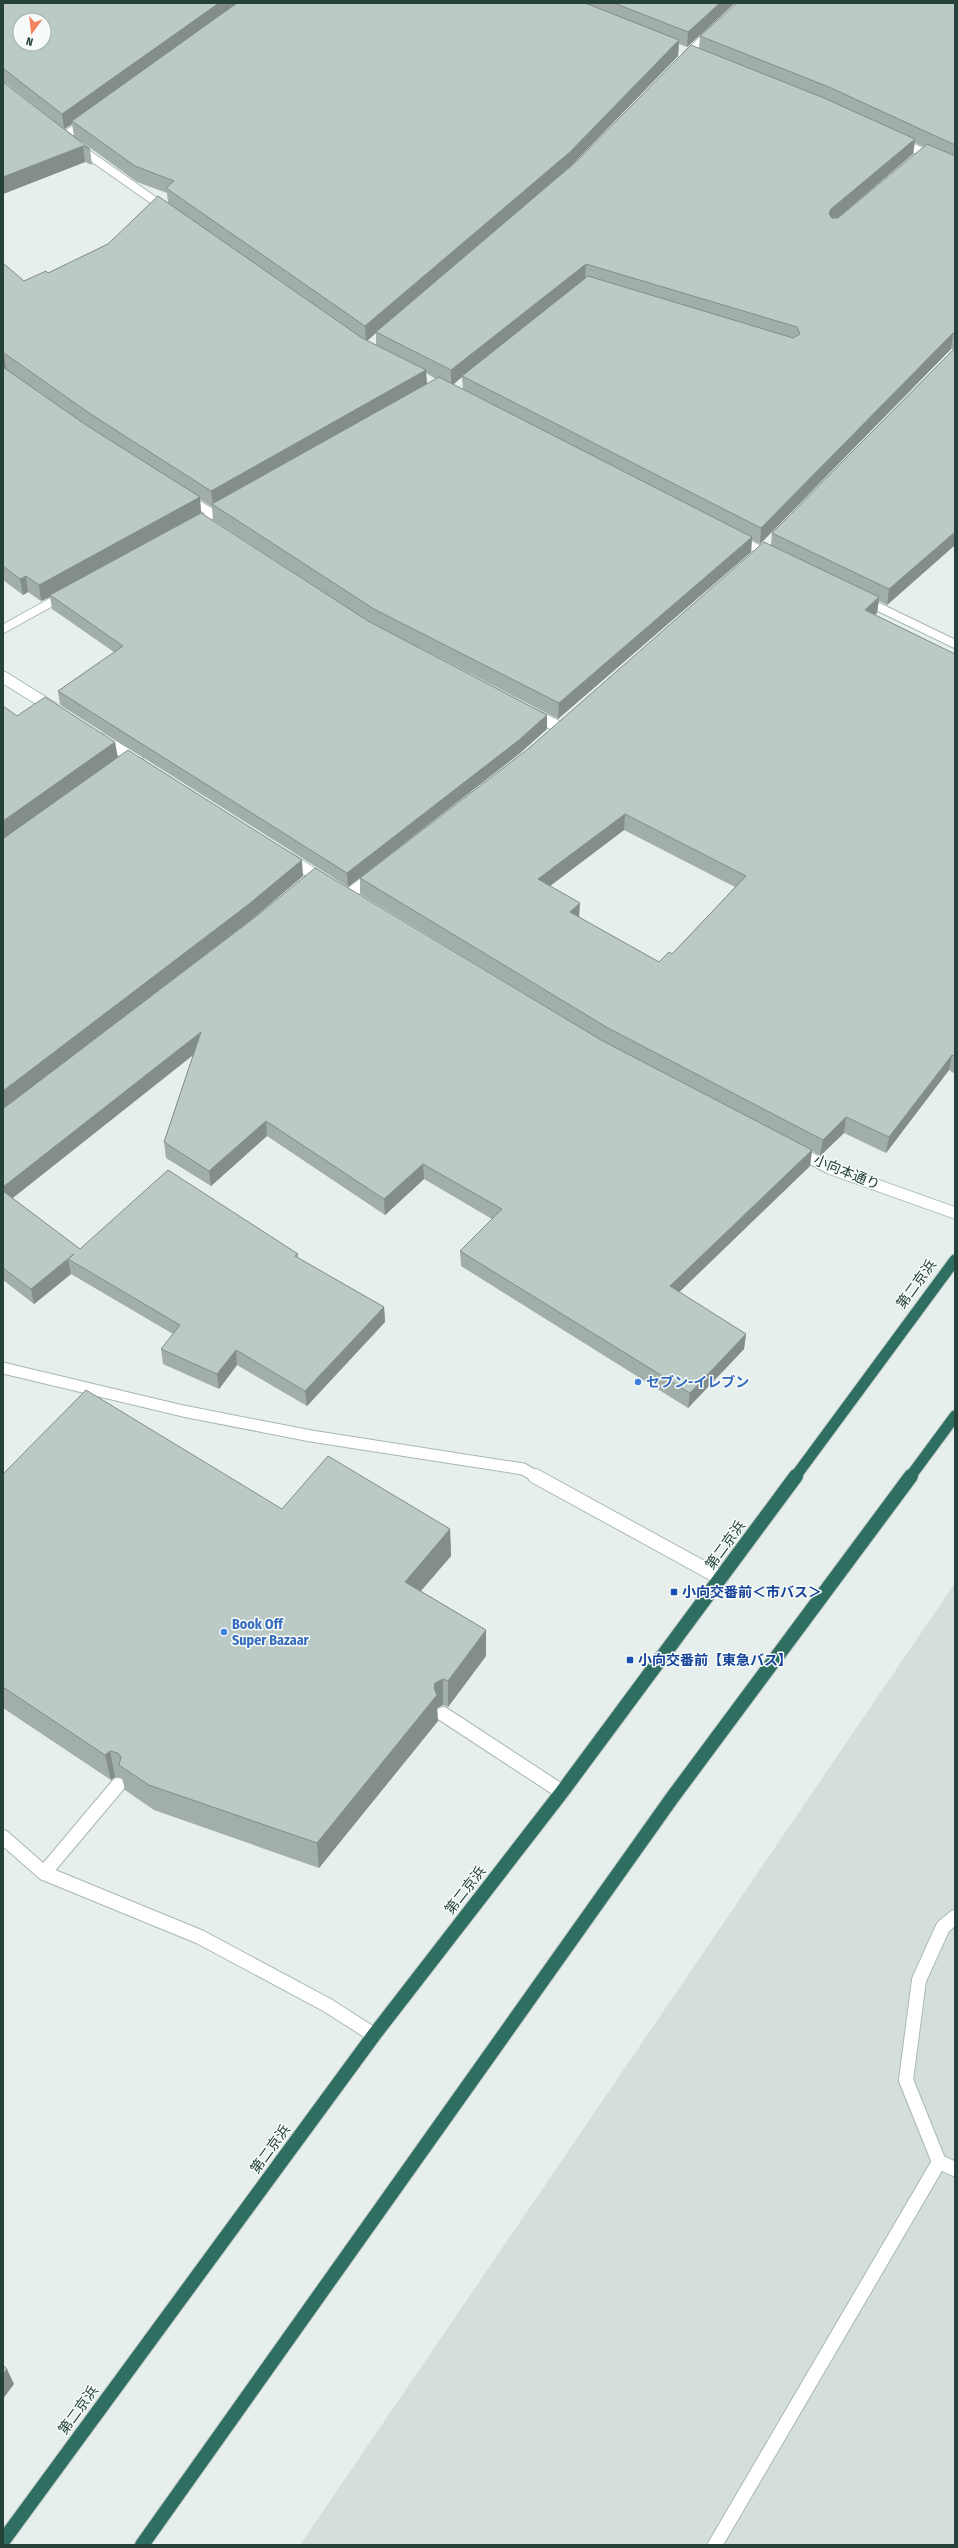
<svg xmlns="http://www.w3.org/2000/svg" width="958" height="2548" font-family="'Fira Sans Condensed','Noto Sans JP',sans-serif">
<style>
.built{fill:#d4dfda}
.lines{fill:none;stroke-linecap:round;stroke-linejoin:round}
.lane-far2-casing{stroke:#a8b8b2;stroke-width:10}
.lane-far1-casing{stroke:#a8b8b2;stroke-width:13}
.lane-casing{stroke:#a8b8b2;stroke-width:16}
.street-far2-casing{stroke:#a8b8b2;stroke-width:10}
.street-far1-casing{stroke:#a8b8b2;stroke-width:13}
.street-casing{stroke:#a8b8b2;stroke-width:16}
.secondary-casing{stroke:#a4bbb3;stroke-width:13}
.highway-far1-casing{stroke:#c2cac8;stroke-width:13}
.highway-casing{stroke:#c2cac8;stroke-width:16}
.lane-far2{stroke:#fff;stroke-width:8}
.lane-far1{stroke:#fff;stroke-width:11}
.lane{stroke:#fff;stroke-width:14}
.street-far2{stroke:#fff;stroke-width:8}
.street-far1{stroke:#fff;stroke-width:11}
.street{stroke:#fff;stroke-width:14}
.secondary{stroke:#fff;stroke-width:11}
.highway-far1{stroke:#2f6f62;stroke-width:11}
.highway{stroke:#2f6f62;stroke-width:14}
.wall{fill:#a1aea9;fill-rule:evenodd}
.shaded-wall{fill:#838d89}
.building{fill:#bbcac4;stroke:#838d89;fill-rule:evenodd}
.shop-dot{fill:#3f7fe0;stroke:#f7fbf9;stroke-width:1.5}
.transit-dot{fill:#1a4fb4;stroke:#f7fbf9;stroke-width:1.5}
.labels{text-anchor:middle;stroke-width:3;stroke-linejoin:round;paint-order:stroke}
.street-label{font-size:14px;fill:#24423a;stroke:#f7fbf9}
.shop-label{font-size:14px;font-weight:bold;fill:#366cbe;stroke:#f7fbf9;text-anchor:start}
.transit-label{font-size:14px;font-weight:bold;fill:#164399;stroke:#f7fbf9;text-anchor:start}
</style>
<rect width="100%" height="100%" fill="#e6efeb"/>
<!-- built -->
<path class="built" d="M955,1583V2545H300Z"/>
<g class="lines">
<!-- lane-far2 casing -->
<g class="lane-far2-casing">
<g id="lane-far2">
<path d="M65,136L86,121"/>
<path d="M187,497L213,514"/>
<path d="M194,524L227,506"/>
<path d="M3,629L66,594"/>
</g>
</g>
<!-- lane-far1 casing -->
<g class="lane-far1-casing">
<path id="lane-far1" d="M533,714L559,727"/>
</g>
<!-- lane casing -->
<g class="lane-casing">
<g id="lane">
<path d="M443,1714L562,1792"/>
<path d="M44,1873L118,1785"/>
<path d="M955,1917L943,1927L919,1980L906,2080L939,2162L955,2169"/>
<path d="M715,2545L939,2162"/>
</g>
</g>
<!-- street-far2 casing -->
<g class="street-far2-casing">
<g id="street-far2">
<path d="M687,55L711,32"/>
<path d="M900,142L955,167"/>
<path d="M79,148L166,209"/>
<path d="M737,538L770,555"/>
<path d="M864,600L955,644"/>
</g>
</g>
<!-- street-far1 casing -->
<g class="street-far1-casing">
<g id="street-far1">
<path d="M348,895L372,877"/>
<path d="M3,1368L183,1411L311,1436L523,1469L537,1477"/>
</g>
</g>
<!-- street casing -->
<g class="street-casing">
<g id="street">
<path d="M535,1476L721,1578"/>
<path d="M3,1837L44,1873L200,1937L327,2005L374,2035"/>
</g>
</g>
<!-- secondary casing -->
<g class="secondary-casing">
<g id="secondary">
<path d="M3,677L53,708"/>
<path d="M102,739L138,761"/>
<path d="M290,859L323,880"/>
<path d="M797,1151L829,1168L955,1213"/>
</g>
</g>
<!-- highway-far1 casing -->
<g class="highway-far1-casing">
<g id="highway-far1">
<path d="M795,1477L955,1260"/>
<path d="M910,1477L955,1416"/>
</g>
</g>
<!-- highway casing -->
<g class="highway-casing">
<g id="highway">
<path d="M3,2541L374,2035L562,1792L796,1476"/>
<path d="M142,2545L672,1798L911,1476"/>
</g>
</g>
<!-- lane-far2 -->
<use href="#lane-far2" class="lane-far2"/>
<!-- lane-far1 -->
<use href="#lane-far1" class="lane-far1"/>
<!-- lane -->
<use href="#lane" class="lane"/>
<!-- street-far2 -->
<use href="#street-far2" class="street-far2"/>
<!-- street-far1 -->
<use href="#street-far1" class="street-far1"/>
<!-- street -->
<use href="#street" class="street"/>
<!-- secondary -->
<use href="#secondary" class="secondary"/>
<!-- highway-far1 -->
<use href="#highway-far1" class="highway-far1"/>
<!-- highway -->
<use href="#highway" class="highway"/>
</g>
<!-- wall -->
<g class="wall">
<path d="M3,3H735L687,47L679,44L678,56L570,167L699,48L700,36L955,3V545L887,605L879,601L877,613L875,615L955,654V1074L949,1070L886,1153L844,1133L820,1156L812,1151L810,1166L679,1292L746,1334L744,1349L688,1408L461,1266L460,1251L492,1219L424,1179L385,1215L267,1136L211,1186L166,1158L164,1142L193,1055L12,1198L80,1249L298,1254V1258L384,1307L385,1322L307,1406L237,1365L219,1389L163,1364L161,1349L173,1334L71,1274L34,1304L3,1280V706L17,716L117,758L303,876L251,920L85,1046L604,1042L360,894V878L528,749L771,545L772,533L954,349H951L760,544L752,540L751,552L558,719L409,642L547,715V729L519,754L348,887L60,705L58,691L114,652L52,609L50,597L41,601L28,592L23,595L3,580V263L24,281L48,273L108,244L168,203L167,193L137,182L78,139L90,149L92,165L85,162L3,194ZM6,84H7L59,125ZM72,124L74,136L65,129ZM915,143L924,147L838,218L913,154ZM376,333V345L367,340ZM426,373L436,379L427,384ZM462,377L463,389L453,385ZM200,499L212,507L213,520L371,623L201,513ZM624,830L735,887L672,954L659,962L579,917L550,886Z"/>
<path d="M3,1474L282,1509L450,1529L451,1556L421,1591L486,1630V1656L448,1707L443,1705L437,1708L438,1721L319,1868L154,1810L125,1790L122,1778L115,1777L111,1780L3,1708Z"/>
</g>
<!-- shaded-wall -->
<g class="shaded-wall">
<path d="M219,3H242L72,121V124L64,129L62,114Z"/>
<path d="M720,3H735L687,47L688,32Z"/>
<path d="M679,40L678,56L569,168L376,332V333L366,342L365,326Z"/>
<path d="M915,139L913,154L829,225V214L831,209Z"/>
<path d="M83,146L85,162L3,194V177Z"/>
<path d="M586,264L585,280L462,376V377L451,386V370Z"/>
<path d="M953,333L951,349L760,544L761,528Z"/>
<path d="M4,353L6,369L3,370V354Z"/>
<path d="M426,370L427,386L213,505L211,491Z"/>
<path d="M200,497L201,513L50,595V597L41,601L39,585Z"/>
<path d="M955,532V545L887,605L889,589Z"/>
<path d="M752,537L751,552L558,719L559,703Z"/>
<path d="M26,576L28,592L23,595L20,579Z"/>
<path d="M879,597L877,613L862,626L865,610Z"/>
<path d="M547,715V729L519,754L348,887L347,873Z"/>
<path d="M115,742L118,758L3,839V821Z"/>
<path d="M625,814L624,830L538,895V879Z"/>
<path d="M302,860L303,876L251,920L3,1109V1091Z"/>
<path d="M580,903L579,919L570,912Z"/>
<path d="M201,1032L202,1048L4,1205L3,1202V1187Z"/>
<path d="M952,1055L949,1070L886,1153L889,1137Z"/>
<path d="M846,1117L844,1133L820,1156L823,1140Z"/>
<path d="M266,1121L267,1136L211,1186L209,1171Z"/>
<path d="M812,1150L810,1166L669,1302L670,1286Z"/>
<path d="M423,1164L424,1179L385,1215L384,1199Z"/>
<path d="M74,1254L68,1259L71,1274L34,1304L31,1289Z"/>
<path d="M384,1307L385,1322L307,1406L305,1391Z"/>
<path d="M746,1334L744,1349L688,1408L690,1393Z"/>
<path d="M236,1350L237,1365L219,1389L217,1374Z"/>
<path d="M450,1529L451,1556L406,1608L405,1582Z"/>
<path d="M486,1630V1656L448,1707V1681Z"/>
<path d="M443,1679V1705L437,1708L438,1721L319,1868L317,1843L434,1688L435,1683Z"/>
<path d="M110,1751L115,1777L111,1780L105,1755Z"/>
<path d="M7,2369L14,2384L3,2399V2374Z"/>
</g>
<!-- building -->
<g class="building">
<path d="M3,3H219L62,114L4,69H3ZM20,20H44V44H20Z"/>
<path d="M237,3H585L679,40L570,152L365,326L166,188L174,181L135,166L72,121Z"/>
<path d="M614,3H720L688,32Z"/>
<path d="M737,3H955V145L829,87L700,36Z"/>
<path d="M691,45L824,98L915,139L831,209L829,214L832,218H838L927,144L955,156V333H953L761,528L462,376L588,276L793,338L800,334L797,327L586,264L451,370L376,332L577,161Z"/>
<path d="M3,82L90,149L83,146L3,177Z"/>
<path d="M158,196L362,338L426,370L211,491L92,415L4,353L3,354V263L24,281L46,271L48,273L108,244Z"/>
<path d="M955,348V532L889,589L772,533Z"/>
<path d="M3,367L86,425L200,497L39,585L26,576L20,579L3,566Z"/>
<path d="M439,377L752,537L559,703L374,609L212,504Z"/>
<path d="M201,513L368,621L547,715L519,740L347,873L58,691L123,646L50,595Z"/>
<path d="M764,542L879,597L865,610L955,654V1056L952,1055L889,1137L846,1117L823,1140L608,1028L360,878L528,749ZM625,814L746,876L672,954L669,952L659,962L570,912L580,903L538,879Z"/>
<path d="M45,697L115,742L3,821V706L17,716Z"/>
<path d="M128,750L302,860L249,904L3,1091V838H4Z"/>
<path d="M315,868L601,1040L812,1150L670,1286L746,1334L690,1393L460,1251L502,1209L423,1164L384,1199L266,1121L209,1171L164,1142L201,1032L3,1187V1108H4L258,915Z"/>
<path d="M168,1170L298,1254L295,1256L384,1307L305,1391L236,1350L217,1374L161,1349L180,1325L68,1259L74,1254L31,1289L3,1268V1191L80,1249Z"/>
<path d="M86,1390L282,1509L328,1456L450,1529L405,1582L486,1630L448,1681L443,1679L435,1683L434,1688L437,1695L317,1843L149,1785L119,1765L121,1757L118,1753L110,1751L105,1755L3,1687V1474Z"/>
<path d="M3,2365L7,2369L3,2374Z"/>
</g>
<!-- markers -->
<g class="shop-dot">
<circle cx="638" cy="1382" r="4"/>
<circle cx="224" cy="1632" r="4"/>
</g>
<g class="transit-dot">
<rect x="670" y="1588" width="8" height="8" rx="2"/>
<rect x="626" y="1656" width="8" height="8" rx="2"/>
</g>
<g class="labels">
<!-- street labels -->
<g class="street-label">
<text transform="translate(847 1172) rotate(22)" y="5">小向本通り</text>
<text transform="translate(916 1284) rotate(-54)" y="5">第二京浜</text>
<text transform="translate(725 1545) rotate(-54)" y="5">第二京浜</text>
<text transform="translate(465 1890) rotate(-52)" y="5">第二京浜</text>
<text transform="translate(270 2149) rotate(-54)" y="5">第二京浜</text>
<text transform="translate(78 2410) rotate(-54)" y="5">第二京浜</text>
</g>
<!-- shop labels -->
<g class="shop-label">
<text x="646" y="1387">セブン-イレブン</text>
<text x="232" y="1629">Book Off<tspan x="232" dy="16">Super Bazaar</tspan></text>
</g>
<!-- transit labels -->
<g class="transit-label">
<text x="682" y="1597">小向交番前＜市バス＞</text>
<text x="638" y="1665">小向交番前【東急バス】</text>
</g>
</g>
<!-- border -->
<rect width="958" height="2548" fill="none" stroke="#24423a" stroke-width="8"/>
<!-- north arrow -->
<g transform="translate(32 32) rotate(195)"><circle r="19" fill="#f7fbf9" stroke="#a3b1ad"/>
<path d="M0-3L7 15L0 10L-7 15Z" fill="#f4845f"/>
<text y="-6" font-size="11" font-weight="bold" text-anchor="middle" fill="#24423a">N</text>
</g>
</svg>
